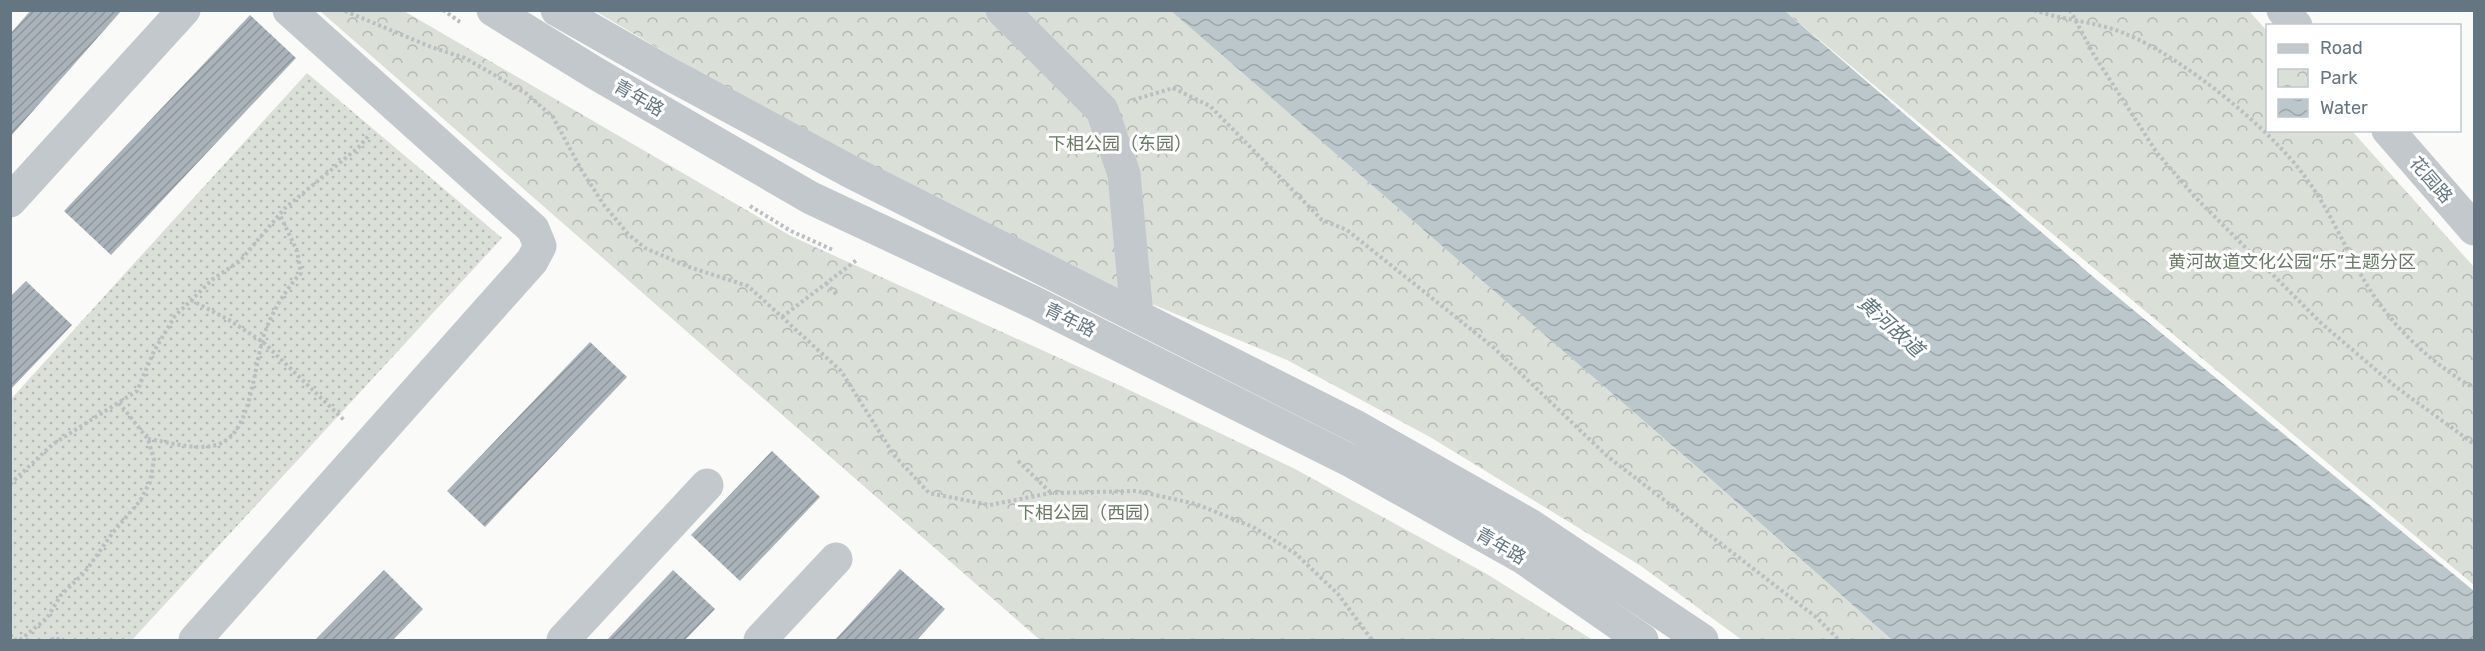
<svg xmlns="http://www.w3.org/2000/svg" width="2485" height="651" font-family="Rubik,'Noto Sans SC',sans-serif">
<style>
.grass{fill:url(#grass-dots)}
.park{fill:url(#park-crowns)}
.water{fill:url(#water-waves)}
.building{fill:url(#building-hatch)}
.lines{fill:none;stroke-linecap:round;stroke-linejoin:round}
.path{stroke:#bbbfc2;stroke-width:4;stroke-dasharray:3 3;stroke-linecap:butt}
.minor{stroke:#c3c8cc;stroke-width:33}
.labels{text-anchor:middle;stroke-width:6;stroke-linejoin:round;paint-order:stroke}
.street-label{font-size:18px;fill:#657683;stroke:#fff}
.park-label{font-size:18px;fill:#687a64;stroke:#fff}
.water-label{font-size:20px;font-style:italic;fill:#60757c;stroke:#fff}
</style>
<defs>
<pattern id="grass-dots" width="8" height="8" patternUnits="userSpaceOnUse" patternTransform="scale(1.5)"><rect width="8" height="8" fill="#dadfd7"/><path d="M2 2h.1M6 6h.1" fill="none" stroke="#b4b9b4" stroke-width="1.8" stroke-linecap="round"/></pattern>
<pattern id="park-crowns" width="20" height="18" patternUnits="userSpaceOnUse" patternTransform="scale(1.5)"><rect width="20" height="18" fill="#dadfd7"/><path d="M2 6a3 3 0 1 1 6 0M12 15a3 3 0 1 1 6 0" fill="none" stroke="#b4b9b4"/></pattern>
<pattern id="water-waves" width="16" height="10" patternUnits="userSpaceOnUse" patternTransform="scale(1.5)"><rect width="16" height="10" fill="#bbc7cb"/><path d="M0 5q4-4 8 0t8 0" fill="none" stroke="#9ca6aa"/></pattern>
<pattern id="building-hatch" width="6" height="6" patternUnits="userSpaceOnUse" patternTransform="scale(1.5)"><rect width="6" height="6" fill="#aab3b9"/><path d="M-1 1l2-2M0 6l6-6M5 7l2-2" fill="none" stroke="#8e969c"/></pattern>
</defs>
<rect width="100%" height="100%" fill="#fafaf8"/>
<!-- grass -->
<path class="grass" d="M307,73L502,238L132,640H11V399Z"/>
<!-- park -->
<g class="park">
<path d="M320,11H404L791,236L1123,387L1295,469L1485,573L1593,640H1040Z"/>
<path d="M595,11H1171L1705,474L1892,640H1742L1641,566L1430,437L1287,360L1091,279L788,125Z"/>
<path d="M1785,11H2249L2267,31L2268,130L2352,131L2474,267V585Z"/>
</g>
<!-- water -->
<path class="water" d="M1171,11H1785L2091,275L2474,591V640H1892L1705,474Z"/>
<!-- building -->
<g class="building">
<path d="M31,10H122L10,137V34Z"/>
<path d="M250,15L296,58L111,255L64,211Z"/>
<path d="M26,281L72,325L10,390V297Z"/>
<path d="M590,342L627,377L485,527L447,491Z"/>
<path d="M772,451L820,497L740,581L691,535Z"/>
<path d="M900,569L945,609L917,640H835Z"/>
<path d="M384,570L423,609L393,640H315Z"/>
<path d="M673,570L715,609L685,640H607Z"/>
</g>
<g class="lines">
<!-- path -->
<g class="path">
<path d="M443,10L460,22"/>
<path d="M2034,10C2064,21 2096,21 2126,34C2181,56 2272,130 2306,178C2337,220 2353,271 2385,311C2409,342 2441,369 2474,388"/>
<path d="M2070,10L2094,55L2157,153L2196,198L2321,323L2396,387L2474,444"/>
<path d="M345,11L431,47L465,58L527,94L553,117L582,171L604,205L628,234L645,248L689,267L748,286L841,371L894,455L929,493L990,505L1051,493L1137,491L1196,504L1253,527L1296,554L1338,594L1372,640"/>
<path d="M1133,100L1173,88L1210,106L1322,220L1347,230L1493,347L1607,456L1816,617L1839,640"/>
<path d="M750,206L791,231L833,250"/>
<path d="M826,283L837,295"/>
<path d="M191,300L229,320L263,342L345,421"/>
<path d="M782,317L858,259"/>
<path d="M148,439C170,442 205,454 225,441C254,423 254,356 267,327C275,307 287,288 301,273L297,251L280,215"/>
<path d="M1018,461L1050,492"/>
<path d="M10,484L53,444L137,391L154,351L175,316L213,279L240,261L285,208L359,147L370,134"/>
<path d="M10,635L16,640"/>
<path d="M20,640L47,618L61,595L85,572L114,531L140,501L150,482L154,460L148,439L119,403"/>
<path d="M52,640L55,637L59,640"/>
</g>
<!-- minor -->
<g class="minor">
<path d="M493,10L595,73L811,198L1033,302L1353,462L1522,557L1642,640"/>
<path d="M557,10L673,76L851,172L1357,427L1530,525L1702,640"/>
<path d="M1002,10L1102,110L1124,174L1137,316"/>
<path d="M2283,10L2296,26"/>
<path d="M2388,130L2474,229"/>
<path d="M10,201L184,10"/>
<path d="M195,640L532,261L540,246L533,229L289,10"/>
<path d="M563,640L707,485"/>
<path d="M760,640L836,559"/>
</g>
</g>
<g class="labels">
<!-- street labels -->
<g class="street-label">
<text transform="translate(639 98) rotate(30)" y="6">青年路</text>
<text transform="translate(2431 180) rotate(49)" y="6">花园路</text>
<text transform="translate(1070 320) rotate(26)" y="6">青年路</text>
<text transform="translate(1501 546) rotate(30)" y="6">青年路</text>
</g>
<!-- park labels -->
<g class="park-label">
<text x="1120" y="150">下相公园（东园）</text>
<text x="2292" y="268">黄河故道文化公园“乐”主题分区</text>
<text x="1089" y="519">下相公园（西园）</text>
</g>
<!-- water labels -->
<g class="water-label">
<text transform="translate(1891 326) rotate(42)" y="7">黄河故道</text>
</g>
</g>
<!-- border -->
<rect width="2485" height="651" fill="none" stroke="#657683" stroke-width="24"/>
<!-- legend -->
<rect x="2266" y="24" width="195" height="108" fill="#ffffff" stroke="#c1c8cd" stroke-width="1.5"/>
<rect x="2278" y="44" width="30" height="9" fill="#c3c8cc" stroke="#c1c8cd" stroke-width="1.5"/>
<text x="2320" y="54" font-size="18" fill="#657683">Road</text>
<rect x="2278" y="69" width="30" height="18" fill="url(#park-crowns)" stroke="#c1c8cd" stroke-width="1.5"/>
<text x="2320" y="84" font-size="18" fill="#657683">Park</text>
<rect x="2278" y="99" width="30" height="18" fill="url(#water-waves)" stroke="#c1c8cd" stroke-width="1.5"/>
<text x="2320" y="114" font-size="18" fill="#657683">Water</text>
</svg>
